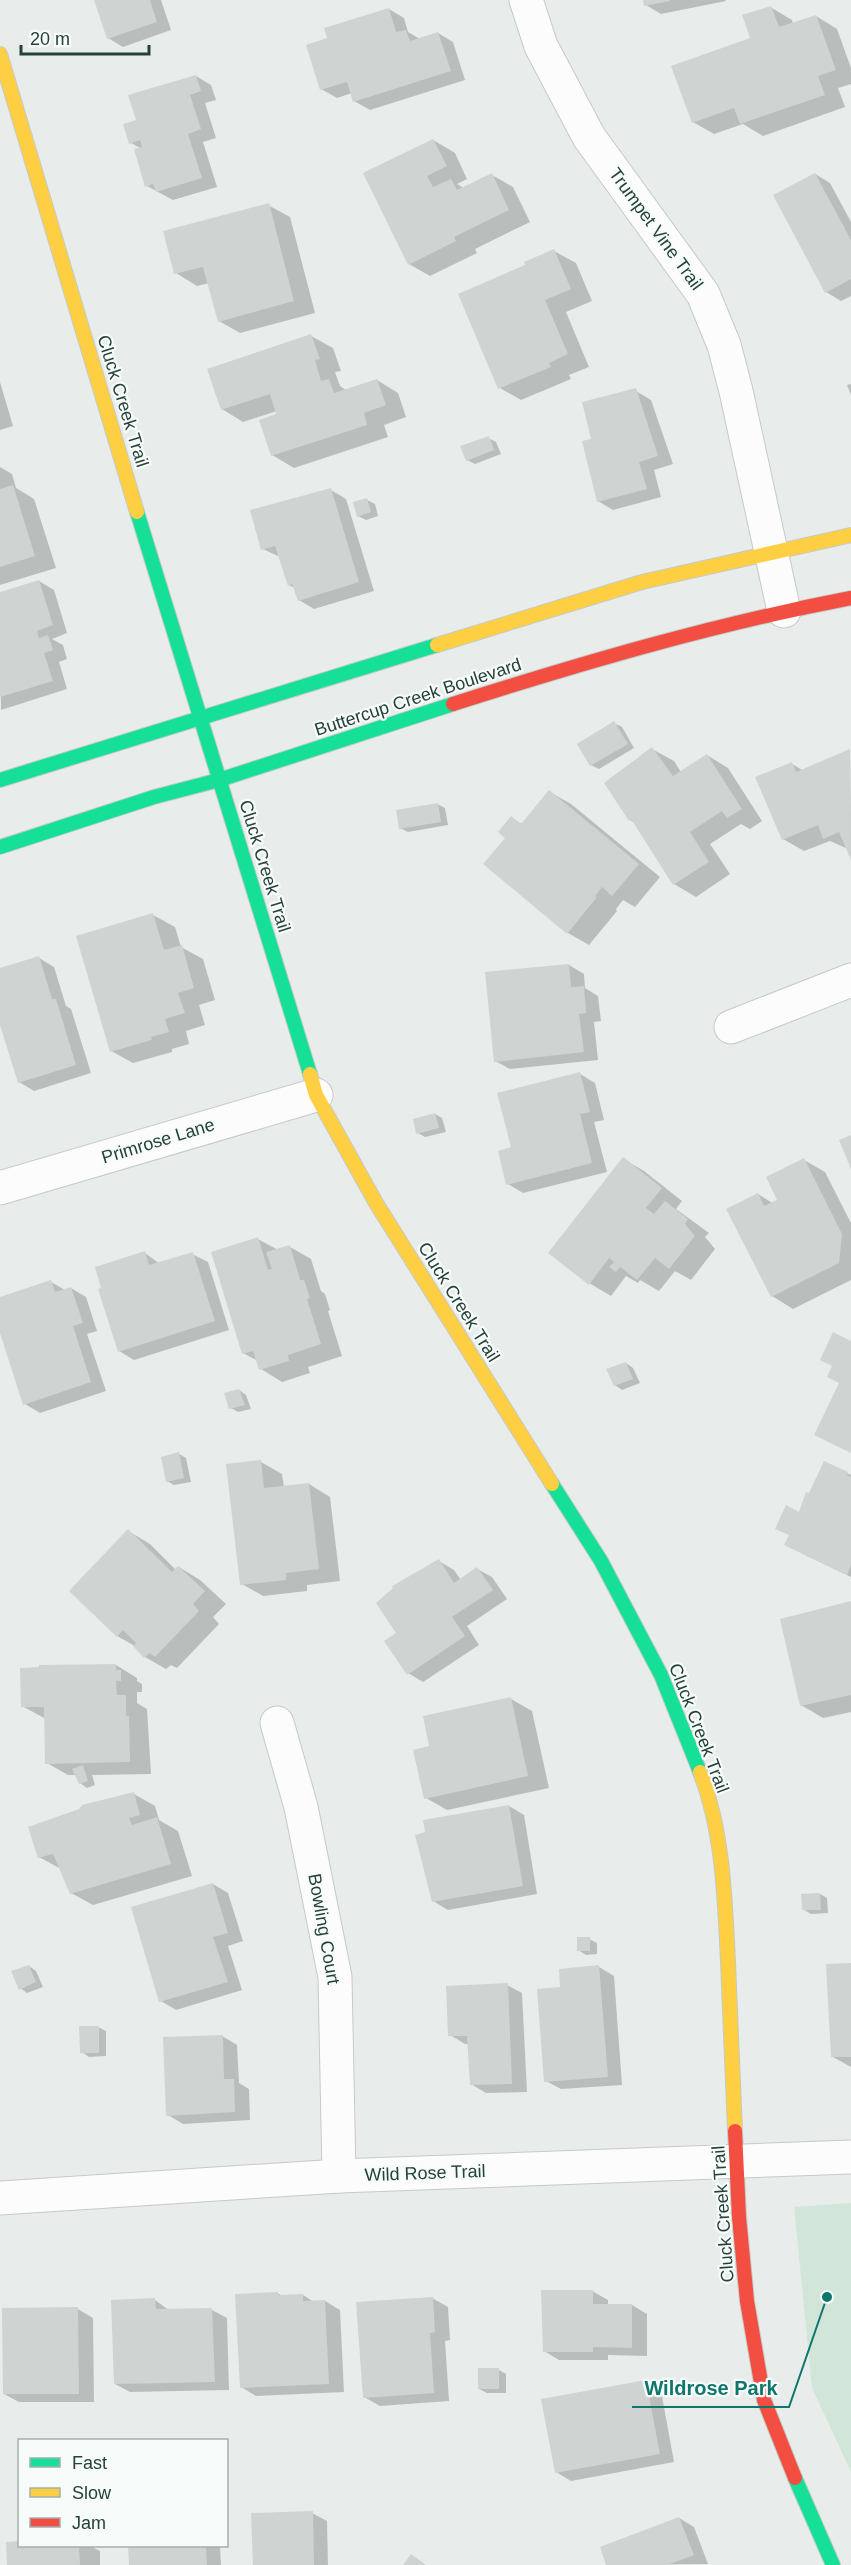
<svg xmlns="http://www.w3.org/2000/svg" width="851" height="2565" font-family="Arial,sans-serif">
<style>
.green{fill:#d1e6d8}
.shadow{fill:#0003}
.building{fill:#cfd4d2}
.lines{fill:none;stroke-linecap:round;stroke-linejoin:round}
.street-casing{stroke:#c5cac8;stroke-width:35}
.fast-casing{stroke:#c3cbc8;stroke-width:16}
.slow-casing{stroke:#c3cbc8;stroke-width:16}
.jam-casing{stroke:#c3cbc8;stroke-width:16}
.street{stroke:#fcfcfc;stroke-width:33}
.fast{stroke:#16e098;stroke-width:14}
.slow{stroke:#ffcf43;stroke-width:14}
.jam{stroke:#f24e42;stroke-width:14}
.labels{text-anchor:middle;stroke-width:4.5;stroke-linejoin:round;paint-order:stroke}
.street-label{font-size:18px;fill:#24423a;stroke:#f7fbf9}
.leader{fill:none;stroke:#0f766e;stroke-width:2}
.callout-dot{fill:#0f766e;stroke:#f7fbf9;stroke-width:2}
.callout-label{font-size:20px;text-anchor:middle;font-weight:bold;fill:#0f766e;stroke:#f7fbf9;stroke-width:4.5;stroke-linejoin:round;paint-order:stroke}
</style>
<rect width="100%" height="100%" fill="#e8edeb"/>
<!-- green -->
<path class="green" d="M851,2203V2472L812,2388L794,2207Z"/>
<!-- shadow -->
<g class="shadow">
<path d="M95,0H161L171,30L123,47L108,38Z"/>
<path d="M645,0H725L726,1L661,14L646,5Z"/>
<path d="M770,7L792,20L793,24L816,16L837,29L851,68V84L838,88L845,107L763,136L743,124L714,134L693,122L752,39Z"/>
<path d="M389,9L404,18L408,32L420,39L438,33L453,42L465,80L370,110L354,101L352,93L337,98L321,89L329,39Z"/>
<path d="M196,76L211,85L216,100L205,103L216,138L203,142L217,187L173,200L147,186L142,149L131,143L138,121Z"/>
<path d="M433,140L455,153L467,179L457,184L464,188L492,175L513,187L530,222L475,249L477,253L430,276L409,264Z"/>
<path d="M815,174L830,183L851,222V296L841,301L826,292Z"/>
<path d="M268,205L290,217L315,313L240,333L219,321L209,283L197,286L176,273Z"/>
<path d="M554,251L576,263L592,301L566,312L589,367L569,375L571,379L521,400L500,388L527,266Z"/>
<path d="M311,336L333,348L341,371L335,372L340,386L346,390L377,380L398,393L406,417L384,425L388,437L294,468L272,455L277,411L243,422L222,409Z"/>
<path d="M0,382L13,426L0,430Z"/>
<path d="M851,384V395L847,385Z"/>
<path d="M636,391L651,400L673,464L654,470L661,497L613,510L598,501Z"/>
<path d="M488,438L496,442L501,454L475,464L467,460Z"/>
<path d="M0,467L12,474L16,488L34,499L56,568L0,585Z"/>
<path d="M331,490L346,499L374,591L314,609L299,600L296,589L289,585L280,557L263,549Z"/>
<path d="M367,500L375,504L378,516L366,520L358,516Z"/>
<path d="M39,581L54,590L67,633L52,639L63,645L67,659L59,662L67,689L1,710L0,593Z"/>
<path d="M614,723L622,727L634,748L599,769L591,765Z"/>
<path d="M652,749L674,761L681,772L707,755L728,768L762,821L750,829L741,824L710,844L730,874L696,897L674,884L635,823L630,820Z"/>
<path d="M850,751L851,856L848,849L830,841L804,851L783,839L792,764L804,771Z"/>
<path d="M550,792L571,804L660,877L635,907L623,900L616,909L617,911L589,945L568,933L485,864L507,838L511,818L522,824Z"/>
<path d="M437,804L445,808L448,825L408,832L400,828Z"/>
<path d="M153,915L175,927L181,947L203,959L215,1000L199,1005L205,1025L186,1031L189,1044L172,1049V1052L133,1063L111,1051Z"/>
<path d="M39,958L54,967L66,1006L71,1009L91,1073L34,1091L19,1082L0,1020V969Z"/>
<path d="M569,965L584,974L585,988L598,996L601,1021L594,1022L598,1060L510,1069L495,1061Z"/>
<path d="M580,1074L595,1083L604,1120L594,1122L607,1172L523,1193L508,1184L513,1148Z"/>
<path d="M435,1114L442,1118L446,1132L425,1137L418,1133Z"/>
<path d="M623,1159L644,1171L682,1201L676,1209L709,1233L705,1237L715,1249L691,1280L675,1271L659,1291L640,1280L638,1283L626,1276L611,1296L589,1283Z"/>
<path d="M804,1160L825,1172L851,1223V1280L793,1309L772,1296L758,1194L774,1204L779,1201Z"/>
<path d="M258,1239L278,1250L290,1247L311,1259L321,1291L325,1294L330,1310L328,1311L342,1356L308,1367L310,1373L282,1382L261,1369L258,1361L243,1353Z"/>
<path d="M145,1253L160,1264L192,1254L208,1262L229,1330L134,1360L119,1351Z"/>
<path d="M51,1282L65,1290L71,1288L86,1297L97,1331L87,1334L106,1391L40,1413L25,1404L0,1328V1299Z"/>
<path d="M626,1363L633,1368L640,1383L622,1390L615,1385Z"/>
<path d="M239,1390L246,1395L251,1409L238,1412L231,1408Z"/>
<path d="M179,1454L186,1458L191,1482L174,1485L167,1481Z"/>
<path d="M261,1462L282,1474L284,1487L309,1484L330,1497L340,1581L307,1585V1591L263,1596L242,1584Z"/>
<path d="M825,1463L851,1475V1577L801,1553L800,1514Z"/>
<path d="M128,1531L150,1544L176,1570L179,1567L200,1580L226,1604L213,1617L219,1624L177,1668L171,1665L166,1669L145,1657L133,1645L117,1636Z"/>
<path d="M439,1561L454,1570L461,1580L477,1569L492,1577L507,1599L467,1626L479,1645L423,1682L408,1673L398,1633Z"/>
<path d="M851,1603V1712L823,1718L801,1705Z"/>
<path d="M116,1665L137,1678V1681L142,1684V1692H137V1703L147,1709L151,1774L92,1775L95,1785L87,1788L80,1783L77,1775H68L47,1763L46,1719L22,1706Z"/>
<path d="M511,1699L532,1711L549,1788L447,1810L426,1798L431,1747Z"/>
<path d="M134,1794L155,1806L159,1820L178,1831L192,1876L93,1905L71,1893L61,1869L39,1857Z"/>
<path d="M509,1806L524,1815L537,1894L448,1910L433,1901Z"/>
<path d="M213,1884L228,1893L243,1941L228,1946L242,1990L176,2010L161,2001Z"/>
<path d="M820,1894L827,1898L828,1913L811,1914L803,1909Z"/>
<path d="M589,1939L597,1943V1954L586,1955L578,1950Z"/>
<path d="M851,1965V2067L833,2057Z"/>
<path d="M29,1966L36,1971L43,1987L27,1993L20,1988Z"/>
<path d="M599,1967L614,1976L622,2085L561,2089L546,2081L562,1989Z"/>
<path d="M507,1985L522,1993L527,2092L486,2093L471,2084L469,2044H465L450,2035Z"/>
<path d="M98,2027L106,2031V2056L89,2057L82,2052Z"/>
<path d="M222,2036L237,2045L239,2083L249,2089L250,2120L183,2124L168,2115Z"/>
<path d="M592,2291L608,2300V2305H632L647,2314V2356L608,2355V2360H559L544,2351Z"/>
<path d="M277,2293L283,2296L303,2295L314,2302L325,2301L340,2310L344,2392L256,2396L241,2387Z"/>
<path d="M432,2298L448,2307L450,2340L445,2341L449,2401L380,2406L364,2397Z"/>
<path d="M155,2300L170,2311L212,2310L227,2318L229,2390L130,2392L115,2384Z"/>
<path d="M78,2309L93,2318L94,2402H19L4,2394Z"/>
<path d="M499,2370L506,2374V2393H487L479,2389Z"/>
<path d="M646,2382L661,2391L674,2462L571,2481L556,2472Z"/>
<path d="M312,2513L327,2521L328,2565H254Z"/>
<path d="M679,2518L694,2527L708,2564L608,2565Z"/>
<path d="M20,2546H90L100,2551V2565H8Z"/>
<path d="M130,2546H220L221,2565H130Z"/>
</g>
<!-- building -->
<g class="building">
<path d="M94,0H150L157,22L107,39Z"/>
<path d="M643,0H670V1L644,6Z"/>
<path d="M771,6L779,27L816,15L836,70L818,76L825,95L740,124L734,108L692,123L671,66L750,38L742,15Z"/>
<path d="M389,8L396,32L406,30L410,41L438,32L451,71L353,102L347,82L320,90L306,45L327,38L324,28Z"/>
<path d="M196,75L201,91L190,95L201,129L188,134L202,178L156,192L153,184L145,187L134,149L142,147L140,140L129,144L123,124L136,120L128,95Z"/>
<path d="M433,139L447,166L427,176L433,187L451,179L457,190L492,173L509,210L454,237L456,241L408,265L363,173Z"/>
<path d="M815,173L851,240V279L825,293L773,195Z"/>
<path d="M269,203L294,301L218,322L203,267L174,274L163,231Z"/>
<path d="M554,249L571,289L545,300L568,354L549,363L551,367L498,389L458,294L525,265L524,262Z"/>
<path d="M311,334L320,359L315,360L321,381L329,379L334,393L377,379L386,405L364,413L367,425L271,456L259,420L276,414L270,394L221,410L207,369Z"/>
<path d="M636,388L658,456L639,462L647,489L597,502L582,441L591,439L582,402Z"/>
<path d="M489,436L494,450L466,461L460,446Z"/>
<path d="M13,485L35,556L0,567V489Z"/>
<path d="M331,488L359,582L298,601L292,584L288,586L275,546L261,550L250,510Z"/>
<path d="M367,498L371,512L357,517L353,502Z"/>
<path d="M39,580L53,625L37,631L39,638L48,635L53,650L44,653L53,681L0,697V592Z"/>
<path d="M614,721L628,744L590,766L577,744Z"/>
<path d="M652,747L673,776L707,754L742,809L727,818L722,811L690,832L709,862L673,885L631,819L629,821L604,783Z"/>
<path d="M850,749L851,860L839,832L823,839L818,825L782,840L755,777L792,762L796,772Z"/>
<path d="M549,790L639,864L612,896L602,887L595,896L597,897L567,934L483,864L505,838L498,832L511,816L521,824Z"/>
<path d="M438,803L441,822L399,829L396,810Z"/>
<path d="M153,913L164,950L182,945L194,988L178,993L185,1013L165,1019L169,1032L151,1037L152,1040L110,1052L76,936Z"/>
<path d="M39,956L52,999H56L76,1065L18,1083L0,1025V968Z"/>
<path d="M569,964L571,987L584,986L586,1013L579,1014L584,1052L494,1062L485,972Z"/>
<path d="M580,1072L590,1112L580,1114L592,1163L506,1185L498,1151L511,1147L497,1093Z"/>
<path d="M435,1113L439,1128L416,1134L413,1119Z"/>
<path d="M851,1135V1169L839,1140Z"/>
<path d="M623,1157L662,1188L646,1208L654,1214L665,1201L688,1219L685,1224L695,1236L669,1269L655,1258L637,1280L620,1267L616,1272L609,1267L614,1262L609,1258L589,1285L548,1253Z"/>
<path d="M804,1158L842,1234L839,1263L771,1297L726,1209L758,1193L764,1206L777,1200L766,1177Z"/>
<path d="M258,1237L268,1270L272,1269L266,1252L290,1245L300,1280H304L310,1298L307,1299L321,1344L288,1355L289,1361L259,1370L253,1351L242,1354L211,1252Z"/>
<path d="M145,1251L149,1265L193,1252L215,1321L118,1352L98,1289L101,1288L95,1267Z"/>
<path d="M51,1280L55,1292L71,1287L83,1323L73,1326L91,1382L23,1405L0,1333V1297Z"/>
<path d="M833,1332L851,1341V1453L814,1435L839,1383L827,1377L832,1366L820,1360Z"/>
<path d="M626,1362L633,1379L614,1386L606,1369Z"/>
<path d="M239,1389L245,1405L229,1409L224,1393Z"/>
<path d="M179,1452L184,1478L166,1482L161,1457Z"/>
<path d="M261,1460L264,1488L309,1483L319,1569L286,1573V1580L240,1585L226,1464Z"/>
<path d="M824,1461L848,1472L847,1475L851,1477V1565L847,1575L784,1545L789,1535L775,1529L786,1505L799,1512L806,1492L809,1493Z"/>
<path d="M128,1529L172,1572L178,1566L205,1591L193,1604L199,1611L155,1657L150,1653L144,1658L133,1646L136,1643L123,1630L117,1637L69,1591Z"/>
<path d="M439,1559L454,1583L477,1567L493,1590L452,1617L465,1636L407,1675L384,1641L396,1633L376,1603L393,1588L392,1586Z"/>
<path d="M851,1601V1695L800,1706L780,1619Z"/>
<path d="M116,1664V1670H121V1681H116L117,1695H126V1716H129L130,1762L45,1764L44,1707H21L20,1668L39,1667V1665Z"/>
<path d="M511,1697L528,1776L424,1799L413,1750L429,1746L423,1716Z"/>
<path d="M83,1765L88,1781L79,1784L72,1769Z"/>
<path d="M134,1792L140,1815L129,1818L132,1825L157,1817L171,1864L70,1894L53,1854L38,1858L28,1827L79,1809L82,1805Z"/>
<path d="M509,1805L523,1886L432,1902L415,1835L425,1832L423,1820Z"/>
<path d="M213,1883L228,1933L213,1937L228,1982L159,2002L131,1907Z"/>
<path d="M820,1893L821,1910H802L801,1894Z"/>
<rect x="577" y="1937" width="13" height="14"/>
<path d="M851,1963V2057H831L826,1964Z"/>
<path d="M29,1965L36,1982L19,1990L11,1971Z"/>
<path d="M599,1965L608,2077L544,2082L537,1989L560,1987L559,1969Z"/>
<path d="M508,1983L512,2084L470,2085L467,2036H448L446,1986Z"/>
<path d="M79,2026H99V2053H80Z"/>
<path d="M223,2035L224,2079H234L235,2112L166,2116L163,2037Z"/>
<path d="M541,2290H593V2304H632V2348L593,2347V2352H543Z"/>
<path d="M278,2292V2295L303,2294V2301L325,2300L329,2384L240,2388L235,2294Z"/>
<path d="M433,2297L435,2332L430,2333L434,2393L363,2398L356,2302Z"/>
<path d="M155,2298L156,2309L212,2308L215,2382L114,2384L111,2300Z"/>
<path d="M78,2307L79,2394H3L2,2308Z"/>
<rect x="478" y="2368" width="21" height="21"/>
<path d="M646,2380L660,2454L555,2473L541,2399Z"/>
<path d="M313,2511L314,2565H253L251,2513Z"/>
<path d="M679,2517L694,2555L667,2565H606L600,2547Z"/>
<path d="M20,2541V2546H79L80,2565H7L6,2542Z"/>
<path d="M128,2546H206L207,2565H129Z"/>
<path d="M411,2554L426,2565H403Z"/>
</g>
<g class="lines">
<!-- street casing -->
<g class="street-casing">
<g id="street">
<path d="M526,0L541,46L589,137L703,294L724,345L736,391L784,611"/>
<path d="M731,1027L851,980"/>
<path d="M0,1188L316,1095"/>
<path d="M277,1723L301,1807L335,1977L339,2176"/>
<path d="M0,2198L339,2176L851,2157"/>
</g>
</g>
<!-- fast casing -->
<g class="fast-casing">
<g id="fast">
<path d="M137,512L310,1074"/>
<path d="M0,780L437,645"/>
<path d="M0,847L154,797L219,780L453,704"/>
<path d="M552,1484L601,1561L661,1675L700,1772"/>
<path d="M795,2478L833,2565"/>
</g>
</g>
<!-- slow casing -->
<g class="slow-casing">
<g id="slow">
<path d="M0,54L137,512"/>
<path d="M437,645L642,582L851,535"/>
<path d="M310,1074L316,1095L376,1203L552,1484"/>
<path d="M700,1772C723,1830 725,1899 728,1962C730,2018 733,2074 735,2131"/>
</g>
</g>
<!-- jam casing -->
<g class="jam-casing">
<g id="jam">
<path d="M453,704C585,662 715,624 851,598"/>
<path d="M735,2131L739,2217L747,2301L764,2400L795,2478"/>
</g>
</g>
<!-- street -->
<use href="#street" class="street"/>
<!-- fast -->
<use href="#fast" class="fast"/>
<!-- slow -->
<use href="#slow" class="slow"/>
<!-- jam -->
<use href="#jam" class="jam"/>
</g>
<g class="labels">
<!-- street labels -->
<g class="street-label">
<text transform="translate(656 229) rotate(54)" y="6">Trumpet Vine Trail</text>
<text transform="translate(123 401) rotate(73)" y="6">Cluck Creek Trail</text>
<text transform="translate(418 697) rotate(-18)" y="6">Buttercup Creek Boulevard</text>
<text transform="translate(265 866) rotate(73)" y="6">Cluck Creek Trail</text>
<text transform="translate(158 1141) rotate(-17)" y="6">Primrose Lane</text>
<text transform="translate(459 1302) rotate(58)" y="6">Cluck Creek Trail</text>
<text transform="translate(699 1728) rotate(69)" y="6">Cluck Creek Trail</text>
<text transform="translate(324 1929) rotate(80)" y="6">Bowling Court</text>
<text transform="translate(425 2173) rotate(-2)" y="6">Wild Rose Trail</text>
<text transform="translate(723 2214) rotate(-94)" y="6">Cluck Creek Trail</text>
</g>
</g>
<!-- callouts -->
<path class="leader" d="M827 2297L789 2407H632"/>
<circle class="callout-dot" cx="827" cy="2297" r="6"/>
<g class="callout-label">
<text x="711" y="2395">Wildrose Park</text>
</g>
<!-- legend -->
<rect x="18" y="2439" width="210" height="108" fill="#f7fbf9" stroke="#a3b1ad" stroke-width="1.5"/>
<rect x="30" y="2458" width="30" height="9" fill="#16e098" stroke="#a3b1ad" stroke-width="1.5"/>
<text x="72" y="2469" font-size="18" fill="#24423a">Fast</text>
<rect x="30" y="2488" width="30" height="9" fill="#ffcf43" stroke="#a3b1ad" stroke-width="1.5"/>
<text x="72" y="2499" font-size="18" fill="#24423a">Slow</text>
<rect x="30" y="2518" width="30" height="9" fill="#f24e42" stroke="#a3b1ad" stroke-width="1.5"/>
<text x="72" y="2529" font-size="18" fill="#24423a">Jam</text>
<!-- scale -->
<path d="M21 45v9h128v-9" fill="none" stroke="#24423a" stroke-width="3"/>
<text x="30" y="45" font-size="18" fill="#24423a" stroke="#f7fbf9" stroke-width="4.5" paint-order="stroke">20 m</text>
</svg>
